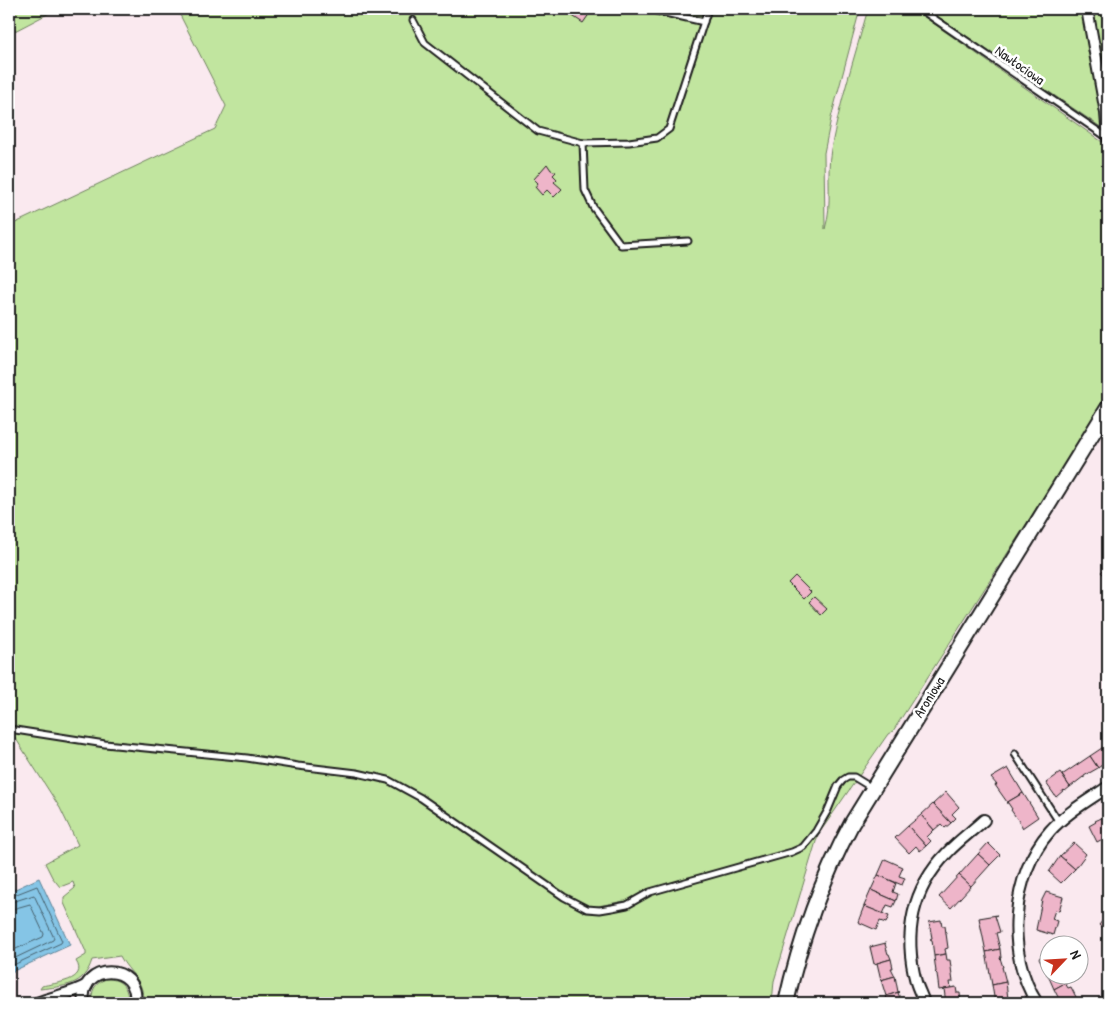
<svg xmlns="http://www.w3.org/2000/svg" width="1117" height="1012" font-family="'Patrick Hand',sans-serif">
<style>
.green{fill:#c1e59f;stroke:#6e805e;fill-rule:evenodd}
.water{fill:#85c5e6;stroke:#5b8195}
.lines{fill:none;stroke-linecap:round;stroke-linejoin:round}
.shore{stroke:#46606d;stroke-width:1}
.building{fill:#eeb5c9;stroke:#1c1c1c}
.lane-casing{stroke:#1c1c1c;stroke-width:9}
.street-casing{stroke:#1c1c1c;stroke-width:14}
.secondary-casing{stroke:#1c1c1c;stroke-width:18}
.lane{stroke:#fff;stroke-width:5}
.street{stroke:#fff;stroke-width:10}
.secondary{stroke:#fff;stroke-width:14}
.labels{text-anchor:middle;stroke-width:5;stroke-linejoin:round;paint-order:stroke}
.street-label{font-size:14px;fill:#1c1c1c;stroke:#fff}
</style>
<rect width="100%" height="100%" fill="#fae9ef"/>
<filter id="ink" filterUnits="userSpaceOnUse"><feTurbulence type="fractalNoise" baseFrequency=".02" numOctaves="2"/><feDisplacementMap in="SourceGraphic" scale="10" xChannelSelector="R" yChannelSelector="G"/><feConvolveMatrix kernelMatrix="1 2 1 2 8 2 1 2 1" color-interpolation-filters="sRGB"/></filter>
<g filter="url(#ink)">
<!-- green -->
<g class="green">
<path d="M9,9H57L9,34Z"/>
<path d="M177,9H860L831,118L824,153L825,229C833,204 826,176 831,149C840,102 855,55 868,9H913L1108,146V397L893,731L888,734L818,835L774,981L772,1003H143C145,980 129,974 120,956L92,960C84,987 63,986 40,989L42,986C54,983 89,981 76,961L86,955V952L64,903V897L75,888L73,882L60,887L52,877L45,863L78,845L60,808L9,728V226L215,129L226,106ZM624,901L629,907H593Z"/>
<path d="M926,9H1108V132L952,26Z"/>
<path d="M106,979C121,978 130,989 127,1003H93C90,991 95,983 106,979Z"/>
</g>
<!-- water -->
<path class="water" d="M39,878L70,945L9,973V892Z"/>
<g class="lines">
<!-- shore -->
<g class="shore">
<path d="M9,897L37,886L62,941L61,943L9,967"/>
<path d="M9,903L34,895L54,938L53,940L9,961"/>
<path d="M9,910L30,904L44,934L43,937L9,952"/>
</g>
</g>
<!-- building -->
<g class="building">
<path d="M562,9H590L592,10L583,23Z"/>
<path d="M547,164L551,170L556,172L553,175L557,179L554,182L562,189L554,197L547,190L542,195L535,187L538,183L534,179Z"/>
<path d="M1108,562V579L1101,572L1108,566L1106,564Z"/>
<path d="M795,576L811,592L804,599L788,583Z"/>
<path d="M814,597L827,609L821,615L809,602Z"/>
<path d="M1108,744V760L1098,768L1090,756Z"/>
<path d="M1090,756L1098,768L1084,776V778L1083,777L1070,787L1062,775Z"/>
<path d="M1008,768L1023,793L1006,803L1007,802L995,785H997L991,778Z"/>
<path d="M1060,773L1070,787L1065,791L1064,790L1056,797L1046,783Z"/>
<path d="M946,792L959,807L952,814L956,818L951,823L933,804Z"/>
<path d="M1023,793L1038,817L1022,828V826L1011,810L1012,809L1008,803H1006Z"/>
<path d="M933,804L951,823L945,828L941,824L934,830L921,815Z"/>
<path d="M921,815L934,830L927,837L931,841L926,846L908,826Z"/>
<path d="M1108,815V836L1097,842L1089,826L1096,822L1095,821Z"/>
<path d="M908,826L926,846L920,851L916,846L909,853L895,838Z"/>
<path d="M988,843L1000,855L990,865L978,854Z"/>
<path d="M1074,843L1086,854L1075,869L1060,856Z"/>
<path d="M978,854L990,865L971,886L959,875Z"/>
<path d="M1060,856L1075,869L1061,883L1049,872Z"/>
<path d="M885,859L903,867L899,876L905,878L902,885L878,875Z"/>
<path d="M878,875L896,883L893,892L898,894L896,901L871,890Z"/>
<path d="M959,875L971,886L951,908L939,897Z"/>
<path d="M871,890L896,901L893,907L887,905L883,914L864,906Z"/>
<path d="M1046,892L1063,897L1059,911L1055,910L1052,919L1057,921L1053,935L1036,930L1042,900Z"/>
<path d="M864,906L889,916L886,923L880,921L876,930L858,922Z"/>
<path d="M1108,914V933L1099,925Z"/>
<path d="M997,915L995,916L1000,932L996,933L1000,949L986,952L979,918Z"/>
<path d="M941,920L942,926H945L948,948L945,949L946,954L934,956L932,940L930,939L932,938L929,922Z"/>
<path d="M886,943L885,944L888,954H889L891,959L874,964L870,947Z"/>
<path d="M1000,949L1001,958H1000L1003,967H1002L1006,982L992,985L986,952Z"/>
<path d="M1050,952V972L1046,974L1047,973L1039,958Z"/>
<path d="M946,954L947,960H950L953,982H950L951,988L939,990L937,974L935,972H936L934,956Z"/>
<path d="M891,959L893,968H891L895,976L881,980L877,963Z"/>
<path d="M1108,965V978L1102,972Z"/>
<path d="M1050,972V974H1064L1065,976L1063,978L1065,983L1054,989L1047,973L1046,974Z"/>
<path d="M895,976L898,992H899L886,996L881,980Z"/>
<path d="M1006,982L1008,999H1012L1013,1003H995L992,985Z"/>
<path d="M1065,983L1068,988L1071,987L1079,1003H1061L1054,989Z"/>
<path d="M956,987L957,993H960L961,1003H946L944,989Z"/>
<path d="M899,992L898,993L902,1003H888L886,996Z"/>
</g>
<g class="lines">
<!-- lane casing -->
<g class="lane-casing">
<g id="lane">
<path d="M648,9L704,22"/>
<path d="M920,9L1108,138"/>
<path d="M413,20L425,43L538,131L583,143L629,142L657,138L669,129L708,9"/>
<path d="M583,143L585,190L593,207L621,245L688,241"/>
<path d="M9,729L105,744L247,758L298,766L357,773L388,780L421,798L564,897L587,909L600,910L612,908L627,905L650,892L792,852L803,847L816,831L828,810L838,786L843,780L848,777H854L872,788"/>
<path d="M1015,754L1059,822"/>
</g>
</g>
<!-- street casing -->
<g class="street-casing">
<g id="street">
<path d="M1087,9L1106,113L1108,138"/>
<path d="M37,1003C54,996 72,994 87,985"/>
<path d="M84,1003C78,962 141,962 135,1003"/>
<path d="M924,1003C922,996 918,989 916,982C903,934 912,889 947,853C958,841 972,831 984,820"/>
<path d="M1037,1003C1005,953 1011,875 1050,831C1066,813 1089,800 1108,787"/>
</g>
</g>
<!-- secondary casing -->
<g class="secondary-casing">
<path id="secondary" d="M786,1003C800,940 821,881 852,823L1108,408"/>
</g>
<!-- lane -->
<use href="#lane" class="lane"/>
<!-- street -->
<use href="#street" class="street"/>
<!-- secondary -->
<use href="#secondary" class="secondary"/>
</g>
</g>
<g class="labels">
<!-- street labels -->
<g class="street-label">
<text transform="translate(1020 65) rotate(35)" y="5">Nawłociowa</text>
<text transform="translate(929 697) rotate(-58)" y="5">Aroniowa</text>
</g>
</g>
<!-- margin -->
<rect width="1117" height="1012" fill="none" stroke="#fff" stroke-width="30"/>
<rect x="15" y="15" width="1087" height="982" fill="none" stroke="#1c1c1c" stroke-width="2" filter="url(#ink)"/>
<!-- north arrow -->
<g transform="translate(1064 960) rotate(65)"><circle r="24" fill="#ffffff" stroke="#a4a4a4"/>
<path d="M0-4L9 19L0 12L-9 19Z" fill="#c8321e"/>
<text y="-8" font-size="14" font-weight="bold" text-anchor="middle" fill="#1c1c1c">N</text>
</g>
</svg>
